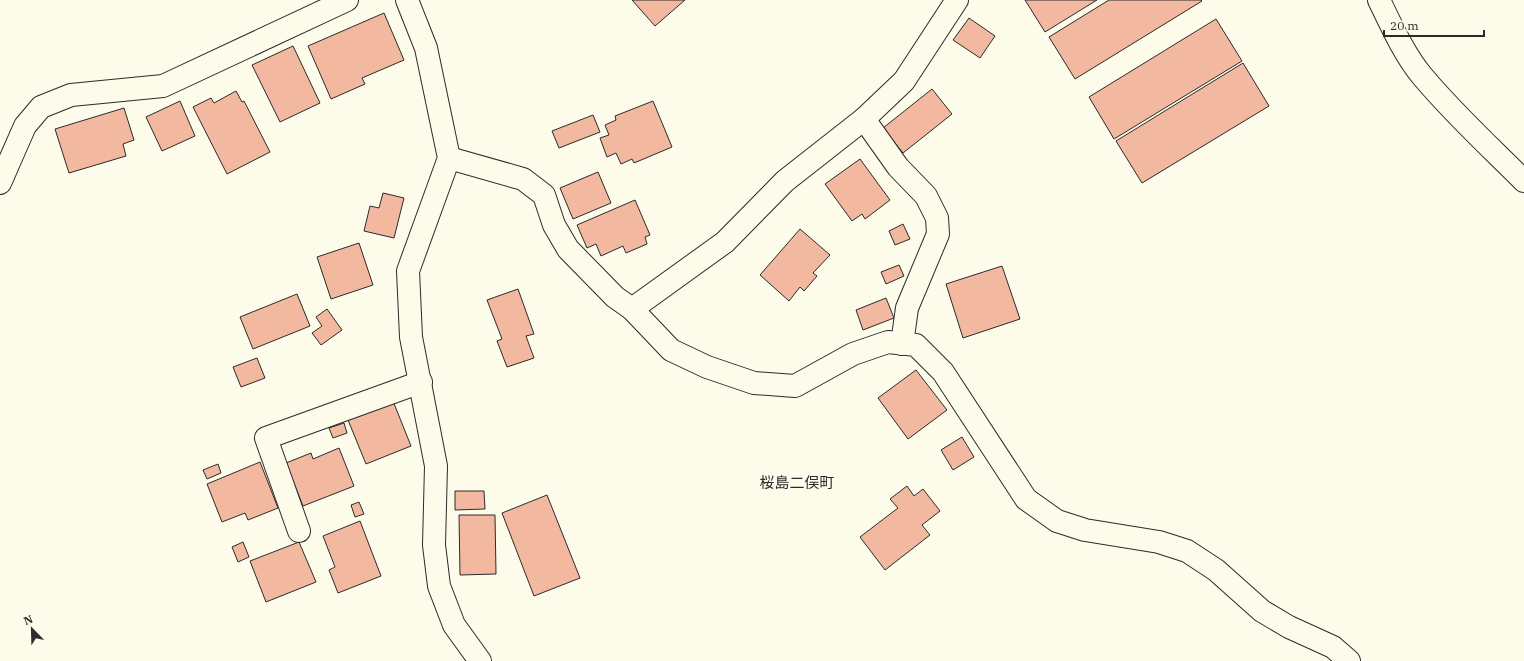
<svg xmlns="http://www.w3.org/2000/svg" width="1524" height="661" font-family="'IBM Plex Serif','Noto Sans JP',serif">
<style>
.building{fill:#f2b8a0;stroke:#2b2b2b}
.lines{fill:none;stroke-linecap:round;stroke-linejoin:round}
.minor-casing{stroke:#2b2b2b;stroke-width:24}
.minor{stroke:#fdfbea;stroke-width:22}
.labels{text-anchor:middle;stroke-width:3;stroke-linejoin:round;paint-order:stroke}
.quarter-label{font-size:15px;fill:#2b2b2b;stroke:#fdfbea}
</style>
<rect width="100%" height="100%" fill="#fdfbea"/>
<!-- building -->
<g class="building">
<path d="M632,0H685L655,26Z"/>
<path d="M1025,0H1097L1045,32Z"/>
<path d="M1109,0H1201L1202,1L1075,79L1049,37Z"/>
<path d="M384,13L404,60L362,78L365,84L331,99L308,46Z"/>
<path d="M969,18L995,36L980,58L953,40Z"/>
<path d="M1216,19L1242,61L1114,139L1089,97Z"/>
<path d="M293,46L320,103L280,122L252,65Z"/>
<path d="M1243,63L1269,106L1142,183L1116,141Z"/>
<path d="M932,89L952,114L903,153L883,128Z"/>
<path d="M236,91L242,102L244,101L270,152L227,174L193,107L211,98L214,103Z"/>
<path d="M180,101L195,136L162,151L146,117Z"/>
<path d="M653,101L672,147L634,163L632,159L621,164L616,153L607,157L600,138L609,135L605,125L616,120L615,116Z"/>
<path d="M124,108L134,140L123,144L126,156L69,173L55,129Z"/>
<path d="M593,115L600,132L559,148L552,131Z"/>
<path d="M860,159L890,200L865,219L862,214L852,221L825,184Z"/>
<path d="M598,172L611,203L573,219L560,188Z"/>
<path d="M383,193L404,198L394,238L364,231L370,206L379,208Z"/>
<path d="M635,200L650,235L645,237L647,244L626,253L623,246L601,256L596,244L587,248L577,225Z"/>
<path d="M903,224L910,239L895,245L889,231Z"/>
<path d="M800,229L830,255L813,273L817,276L804,291L800,287L789,301L760,275Z"/>
<path d="M359,243L373,285L331,299L317,257Z"/>
<path d="M899,265L904,276L886,284L881,272Z"/>
<path d="M1002,266L1020,319L963,338L946,284Z"/>
<path d="M518,289L534,334L526,336L534,358L507,367L497,341L502,339L487,300Z"/>
<path d="M297,294L310,326L253,349L240,317Z"/>
<path d="M886,298L894,318L863,330L856,310Z"/>
<path d="M327,309L342,330L321,345L312,333L322,326L316,317Z"/>
<path d="M257,358L265,378L241,387L233,367Z"/>
<path d="M916,370L947,410L908,439L878,398Z"/>
<path d="M393,401L411,446L366,464L348,420Z"/>
<path d="M344,423L347,433L333,438L329,428Z"/>
<path d="M962,437L974,457L953,470L941,450Z"/>
<path d="M339,448L354,486L303,506L286,463L311,453L313,459Z"/>
<path d="M260,462L278,508L248,520L245,513L222,522L207,484Z"/>
<path d="M218,464L221,473L207,479L203,470Z"/>
<path d="M907,486L914,496L923,489L940,511L922,525L930,535L885,570L860,537L898,508L890,499Z"/>
<path d="M455,491H484L485,509L455,510Z"/>
<path d="M547,495L580,578L534,596L502,513Z"/>
<path d="M359,502L364,514L355,517L351,505Z"/>
<path d="M459,515H495L496,574L460,575Z"/>
<path d="M360,521L381,576L338,593L329,570L335,567L323,536Z"/>
<path d="M243,542L249,557L238,562L232,547Z"/>
<path d="M299,542L316,582L266,602L250,561Z"/>
</g>
<g class="lines">
<!-- minor casing -->
<g class="minor-casing">
<g id="minor">
<path d="M407,0L426,48L449,158L408,271L411,337L436,466L434,545L439,586L454,625L480,661"/>
<path d="M1379,0C1391,25 1405,56 1423,77C1454,114 1490,147 1524,181"/>
<path d="M864,119L898,167L926,196L937,218L938,234L907,308L902,344"/>
<path d="M449,158L523,179L544,195L554,225L568,249L615,297L632,309L671,350L707,367L754,383L795,386L853,354L888,342L916,345L943,372L1026,499L1057,521L1085,530L1159,542L1187,551L1216,570L1262,611L1289,627L1333,647L1349,661"/>
<path d="M0,183L25,126L41,107L71,95L163,86L347,0"/>
<path d="M632,309L725,242L785,181L864,119L904,81L957,0"/>
<path d="M299,531L266,438L421,382"/>
</g>
</g>
<!-- minor -->
<use href="#minor" class="minor"/>
</g>
<g class="labels">
<!-- quarter labels -->
<g class="quarter-label">
<text x="797" y="488">桜島二俣町</text>
</g>
</g>
<!-- north arrow -->
<g transform="translate(32 629) rotate(337)" stroke="#fdfbea" stroke-width="3" paint-order="stroke">
<path d="M0-3L7 15L0 10L-7 15Z" fill="#2b2b2b"/>
<text y="-6" font-size="11" font-weight="bold" text-anchor="middle" fill="#2b2b2b">N</text>
</g>
<!-- scale -->
<path d="M1384 30v6h100v-6" fill="none" stroke="#2b2b2b" stroke-width="2"/>
<text x="1390" y="30" font-size="12" fill="#2b2b2b" stroke="#fdfbea" stroke-width="3" paint-order="stroke">20 m</text>
</svg>
